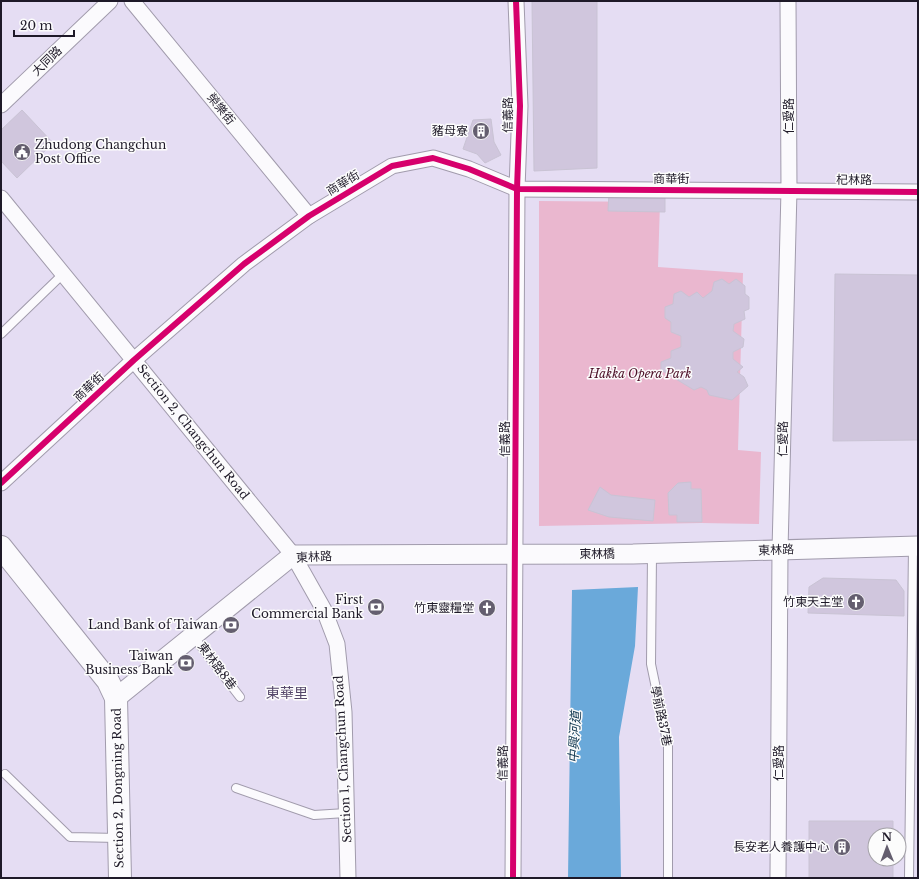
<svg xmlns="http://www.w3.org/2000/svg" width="919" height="879" font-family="'Libre Baskerville','Noto Sans TC',serif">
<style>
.green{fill:#eab7cf}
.water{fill:#6aa9da}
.building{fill:#d0c6dd;stroke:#c9c3d4}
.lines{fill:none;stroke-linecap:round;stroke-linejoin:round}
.service-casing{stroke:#a19bac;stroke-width:10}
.minor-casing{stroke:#a19bac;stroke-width:17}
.tertiary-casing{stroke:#a19bac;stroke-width:21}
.secondary-casing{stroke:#a19bac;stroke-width:24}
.service{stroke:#fbfafd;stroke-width:8}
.minor{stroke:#fbfafd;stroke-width:15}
.tertiary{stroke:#fbfafd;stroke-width:19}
.secondary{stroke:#fbfafd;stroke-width:22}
.cycleway-casing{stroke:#fcfcfc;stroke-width:8}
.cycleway{stroke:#d6006c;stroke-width:6}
.labels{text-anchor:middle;stroke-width:3;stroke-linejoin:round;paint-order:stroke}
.street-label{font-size:12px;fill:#1e1928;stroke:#fcfcfc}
.poi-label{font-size:12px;fill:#1e1928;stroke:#fcfcfc;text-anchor:end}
.park-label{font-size:12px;font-style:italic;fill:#4f122a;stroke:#fcfcfc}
.water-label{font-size:13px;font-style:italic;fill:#103750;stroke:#fcfcfc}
.quarter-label{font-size:14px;fill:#544669;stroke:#fcfcfc}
</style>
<rect width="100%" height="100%" fill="#e5ddf3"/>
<!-- green -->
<path class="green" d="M539,201L660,202L658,267L743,273L738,450L761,452L759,524L701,523L539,526Z"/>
<!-- water -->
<path class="water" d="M638,587L635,646L619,737L621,878H568L572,590Z"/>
<!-- building -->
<g class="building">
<path d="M532,1H597V168L534,171Z"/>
<path d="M22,110L53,143L17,178L1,161V130Z"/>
<path d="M491,119L494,142L501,155L485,163L477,154L463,149L473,120Z"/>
<path d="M609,192L665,193V212L608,211Z"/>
<path d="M835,274L918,275V440L833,441Z"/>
<path d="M722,279L729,284L736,279L745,286V294L749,297V309L744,311L745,319L734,324L733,331L744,339L743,347L733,352V359L743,367L737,372L744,377L748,386L732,400L709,395L707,390L701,387L694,390L661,370V362L671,358V351L681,347V336L671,332V322L665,318V307L673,304L674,294L681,291L689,297L697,292L703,298L712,291L714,282Z"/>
<path d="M691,482V489H701L702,522H677V515H669L668,493L678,483Z"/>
<path d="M600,487L611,495L655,500L653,521L609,517L588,510Z"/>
<path d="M823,578L896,580L904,591V616L808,613L809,587Z"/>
<path d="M809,821H893V835H875V859H893V878H809Z"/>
</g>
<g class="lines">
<!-- service casing -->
<g class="service-casing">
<g id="service">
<path d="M1,334L63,274"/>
<path d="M652,554L651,664L668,746V878"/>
<path d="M193,636L240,697"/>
<path d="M5,774L70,837L118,838"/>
<path d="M236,788L314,815L346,813"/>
<path d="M909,878L913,546"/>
</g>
</g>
<!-- minor casing -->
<g class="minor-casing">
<g id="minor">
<path d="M132,1L309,216"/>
<path d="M1,105L110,1"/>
<path d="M1,198L293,555L324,610L337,644L344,712L348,878"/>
<path d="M1,483L134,360L244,264L309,216L392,166L433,158L469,169L517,189L918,192"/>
<path d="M513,878L517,189L520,106L516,1"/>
<path d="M778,878L780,550L789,190L788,1"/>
</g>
</g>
<!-- tertiary casing -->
<g class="tertiary-casing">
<path id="tertiary" d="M116,698L293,555L633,554L918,546"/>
</g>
<!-- secondary casing -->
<g class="secondary-casing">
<path id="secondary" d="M1,547L108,681L116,698L120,878"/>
</g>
<!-- service -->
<use href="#service" class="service"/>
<!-- minor -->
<use href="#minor" class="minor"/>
<!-- tertiary -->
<use href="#tertiary" class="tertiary"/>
<!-- secondary -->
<use href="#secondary" class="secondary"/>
<!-- cycleway casing -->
<g class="cycleway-casing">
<g id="cycleway">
<path d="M1,483L134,360L244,264L309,216L392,166L433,158L469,169L517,189L918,192"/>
<path d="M513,878L517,189L520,106L516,1"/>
</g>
</g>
<!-- cycleway -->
<use href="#cycleway" class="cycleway"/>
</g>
<!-- icons -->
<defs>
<g id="building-disc" transform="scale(0.9)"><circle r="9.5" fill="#645e6f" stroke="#fcfcfc"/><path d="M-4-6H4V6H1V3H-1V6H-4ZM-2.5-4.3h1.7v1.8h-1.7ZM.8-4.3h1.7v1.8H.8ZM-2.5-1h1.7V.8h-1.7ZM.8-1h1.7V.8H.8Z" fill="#fff"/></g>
<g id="civic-disc" transform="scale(0.9)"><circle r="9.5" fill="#645e6f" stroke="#fcfcfc"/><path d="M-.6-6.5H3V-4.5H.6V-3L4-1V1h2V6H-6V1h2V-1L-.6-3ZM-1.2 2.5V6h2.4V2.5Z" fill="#fff"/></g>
<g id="church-disc" transform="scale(0.9)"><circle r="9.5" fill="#645e6f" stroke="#fcfcfc"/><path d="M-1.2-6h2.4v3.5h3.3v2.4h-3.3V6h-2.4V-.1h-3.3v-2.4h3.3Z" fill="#fff"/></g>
<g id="bank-disc" transform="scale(0.9)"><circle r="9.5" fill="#645e6f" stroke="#fcfcfc"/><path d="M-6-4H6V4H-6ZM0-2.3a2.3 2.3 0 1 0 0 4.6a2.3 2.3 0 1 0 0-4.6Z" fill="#fff"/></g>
</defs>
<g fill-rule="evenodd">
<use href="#building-disc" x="481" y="131"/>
<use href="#civic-disc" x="22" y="152"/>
<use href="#church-disc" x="856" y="602"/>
<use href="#bank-disc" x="376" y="607"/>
<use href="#church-disc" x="487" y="608"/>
<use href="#bank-disc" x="231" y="625"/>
<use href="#bank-disc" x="186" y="663"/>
<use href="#building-disc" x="842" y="847"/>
</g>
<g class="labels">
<!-- street labels -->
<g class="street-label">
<text transform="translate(47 61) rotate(-44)" y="4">大同路</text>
<text transform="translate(221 109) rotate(51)" y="4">榮樂街</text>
<text transform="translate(508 115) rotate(-89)" y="4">信義路</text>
<text transform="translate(789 116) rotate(-90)" y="4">仁愛路</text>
<text x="671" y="183">商華街</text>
<text transform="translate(854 180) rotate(1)" y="4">杞林路</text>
<text transform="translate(343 183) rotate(-31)" y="4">商華街</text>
<text transform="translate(89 387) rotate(-43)" y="4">商華街</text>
<text transform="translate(193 432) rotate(51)" y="4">Section 2, Changchun Road</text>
<text transform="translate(505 439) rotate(-90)" y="4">信義路</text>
<text transform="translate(783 439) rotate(-89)" y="4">仁愛路</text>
<text transform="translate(776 550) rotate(-2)" y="4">東林路</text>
<text x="597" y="558">東林橋</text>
<text transform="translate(314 557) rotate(-3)" y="4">東林路</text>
<text transform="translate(217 666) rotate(53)" y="4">東林路8巷</text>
<text transform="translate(661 716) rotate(78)" y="4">學前路37巷</text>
<text transform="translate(343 759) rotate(-93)" y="4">Section 1, Changchun Road</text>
<text transform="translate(503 763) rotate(-89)" y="4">信義路</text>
<text transform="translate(779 763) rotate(-90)" y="4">仁愛路</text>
<text transform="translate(118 788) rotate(-91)" y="4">Section 2, Dongning Road</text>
</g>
<!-- poi labels -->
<g class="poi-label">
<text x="468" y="135">豬母寮</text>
<text x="35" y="149" text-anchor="start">Zhudong Changchun<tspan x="35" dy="14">Post Office</tspan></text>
<text x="363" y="604">First<tspan x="363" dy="14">Commercial Bank</tspan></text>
<text x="843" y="606">竹東天主堂</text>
<text x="474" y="612">竹東靈糧堂</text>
<text x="218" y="629">Land Bank of Taiwan</text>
<text x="173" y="660">Taiwan<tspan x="173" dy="14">Business Bank</tspan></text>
<text x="829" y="851">長安老人養護中心</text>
</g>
<!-- park labels -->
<g class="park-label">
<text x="640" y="378">Hakka Opera Park</text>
</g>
<!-- water labels -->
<g class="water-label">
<text transform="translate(574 737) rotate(-87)" y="5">中興河道</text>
</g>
<!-- quarter labels -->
<g class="quarter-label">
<text x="287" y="698">東華里</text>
</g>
</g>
<!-- border -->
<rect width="919" height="879" fill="none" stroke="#1e1928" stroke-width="4"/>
<!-- north arrow -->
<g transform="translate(887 847) rotate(359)"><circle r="19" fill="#fcfcfc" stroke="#a3a1a7"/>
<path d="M0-3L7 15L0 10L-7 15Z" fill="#645e6f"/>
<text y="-6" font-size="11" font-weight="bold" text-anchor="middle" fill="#1e1928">N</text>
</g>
<!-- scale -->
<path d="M14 30v6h60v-6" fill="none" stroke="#1e1928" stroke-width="2"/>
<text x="20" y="30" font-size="12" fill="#1e1928" stroke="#fcfcfc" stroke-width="3" paint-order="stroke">20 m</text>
</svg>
